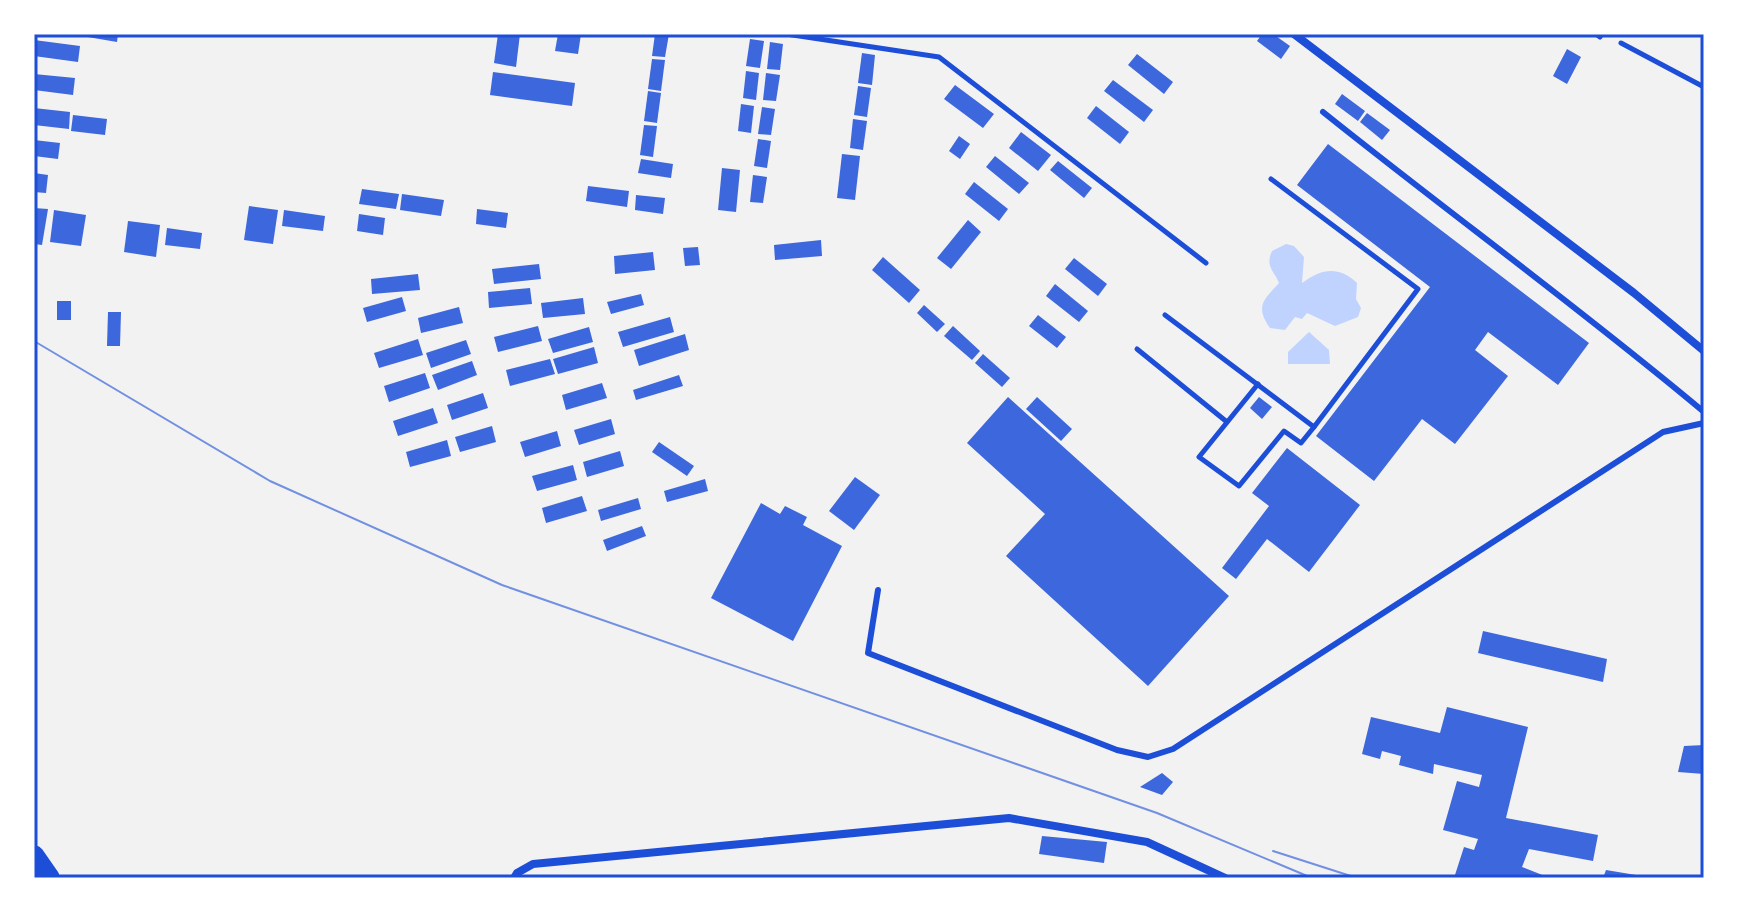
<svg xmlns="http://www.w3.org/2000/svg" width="1738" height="912" font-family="'Noto Sans',sans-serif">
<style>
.water{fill:#bfd3fe}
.building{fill:#3d67dc}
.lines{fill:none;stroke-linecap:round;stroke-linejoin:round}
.path{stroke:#1d4ed8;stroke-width:5}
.service{stroke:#1d4ed8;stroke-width:6}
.minor{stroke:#1d4ed8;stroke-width:8}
.trunk{stroke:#1d4ed8;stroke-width:20}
.tram{stroke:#7290e2;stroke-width:2}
.neatline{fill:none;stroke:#1d4ed8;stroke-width:3}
</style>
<rect width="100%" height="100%" fill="#f2f2f2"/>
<!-- water -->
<g class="water">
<path d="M1286,244L1294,246L1304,257L1302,283C1321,269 1338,265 1357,283L1356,299L1361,308L1358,317L1335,326L1307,313L1302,319L1295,317L1285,330L1270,328C1254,305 1265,299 1279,283C1274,270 1265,267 1272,251Z"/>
<path d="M1309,332L1329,350L1330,364H1288V352Z"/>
</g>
<!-- building -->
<g class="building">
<path d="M70,34H118L117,42Z"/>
<path d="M498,34H520L516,67L494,63Z"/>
<path d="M558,34H581L578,54L555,51Z"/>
<path d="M655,34H669L665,57L652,56Z"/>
<path d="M1262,34H1273L1290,46L1281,59L1257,41Z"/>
<path d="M750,39L764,41L760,68L746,66Z"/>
<path d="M34,40L80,46L78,62L34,56Z"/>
<path d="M770,42L783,44L780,70L767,69Z"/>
<path d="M1567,49L1581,57L1567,84L1553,76Z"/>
<path d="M862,53L875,55L872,85L858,83Z"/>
<path d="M1137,54L1173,82L1164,94L1128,65Z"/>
<path d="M652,59L665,60L661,91L648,89Z"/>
<path d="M746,71L759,73L756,100L743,98Z"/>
<path d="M493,72L575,83L572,106L490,95Z"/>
<path d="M766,73L780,75L776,101L763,100Z"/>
<path d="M34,74L75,78L73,95L34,90Z"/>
<path d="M1113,80L1153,110L1144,122L1104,91Z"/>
<path d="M955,85L994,114L983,128L944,99Z"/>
<path d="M858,86L871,88L867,117L854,115Z"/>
<path d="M648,91L661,93L657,123L644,121Z"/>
<path d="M1342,94L1365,111L1358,121L1335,104Z"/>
<path d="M741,104L754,106L751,133L738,131Z"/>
<path d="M1096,106L1129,132L1120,144L1087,118Z"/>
<path d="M762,107L775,109L771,135L758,134Z"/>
<path d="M34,108L70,112L69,129L34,125Z"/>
<path d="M1367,113L1390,130L1382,140L1360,122Z"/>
<path d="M73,115L107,119L105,135L71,131Z"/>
<path d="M853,119L867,121L863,150L850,148Z"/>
<path d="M644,125L657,126L653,157L640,155Z"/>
<path d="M1021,132L1051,155L1038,171L1009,148Z"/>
<path d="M959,136L970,144L960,159L949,151Z"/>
<path d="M758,139L771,141L767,168L754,166Z"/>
<path d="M34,140L60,143L58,159L34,156Z"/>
<path d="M1328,144L1589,343L1558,385L1488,332L1475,350L1508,376L1455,444L1422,419L1374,481L1316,436L1430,287L1297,185Z"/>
<path d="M842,154L860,156L855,200L837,198Z"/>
<path d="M995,156L1029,183L1019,194L986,167Z"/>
<path d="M641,159L673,164L671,178L638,173Z"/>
<path d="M1058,161L1092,188L1084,198L1050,170Z"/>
<path d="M722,168L740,170L736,212L718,210Z"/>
<path d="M34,173L48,175L46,193L34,192Z"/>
<path d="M753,175L767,177L763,203L750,202Z"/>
<path d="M974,182L1008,209L999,221L965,194Z"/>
<path d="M588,186L629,191L627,207L586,201Z"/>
<path d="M362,189L399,194L396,209L359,204Z"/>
<path d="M402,194L444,200L441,216L400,210Z"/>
<path d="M636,195L665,198L663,214L635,210Z"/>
<path d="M249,206L278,210L273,244L244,240Z"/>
<path d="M34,208L48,209L42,245L34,244Z"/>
<path d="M477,209L508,213L506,228L476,224Z"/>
<path d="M54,210L86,215L81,246L50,242Z"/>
<path d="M284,210L325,216L323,231L282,226Z"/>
<path d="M359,214L385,218L383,235L357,231Z"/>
<path d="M968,220L981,232L951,269L937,258Z"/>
<path d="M128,221L160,225L156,257L124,252Z"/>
<path d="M167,228L202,233L200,249L165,245Z"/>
<path d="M821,240L822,256L775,260L774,245Z"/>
<path d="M698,247L700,265L685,266L683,248Z"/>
<path d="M653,252L655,270L615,274L614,256Z"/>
<path d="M883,257L920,290L909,303L872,270Z"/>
<path d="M1074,258L1107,284L1098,296L1065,269Z"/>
<path d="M539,264L541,279L494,284L492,269Z"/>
<path d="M418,274L420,290L372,294L371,279Z"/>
<path d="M1055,284L1088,311L1079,322L1046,296Z"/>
<path d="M530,288L532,304L489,308L488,292Z"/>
<path d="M641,294L644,305L611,314L607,302Z"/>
<path d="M402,297L406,311L367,322L363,308Z"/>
<path d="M583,298L585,314L543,318L541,303Z"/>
<rect x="57" y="301" width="14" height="19"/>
<path d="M924,305L945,324L937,332L917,313Z"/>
<path d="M459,307L463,323L421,333L418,318Z"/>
<path d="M108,312H121L120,346H107Z"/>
<path d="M1038,315L1066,337L1057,348L1029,326Z"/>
<path d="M670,317L674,332L623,347L618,332Z"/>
<path d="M538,326L542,341L498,352L494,337Z"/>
<path d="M953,326L980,351L972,360L944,336Z"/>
<path d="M589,327L593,342L553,353L548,339Z"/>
<path d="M685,334L689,350L639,366L634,350Z"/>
<path d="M418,339L423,355L379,368L374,353Z"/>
<path d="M466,340L471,354L431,368L426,353Z"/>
<path d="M594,347L598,363L558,374L553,359Z"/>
<path d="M983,354L1010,378L1002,387L975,363Z"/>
<path d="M550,359L555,374L510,386L506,370Z"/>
<path d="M472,361L477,375L438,390L432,375Z"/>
<path d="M425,373L430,388L389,402L384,386Z"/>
<path d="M679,375L683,386L636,400L633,390Z"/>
<path d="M602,383L607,398L566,410L562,395Z"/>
<path d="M483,393L488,408L452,420L447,405Z"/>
<path d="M1008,397L1229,596L1148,686L1006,556L1045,514L967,443Z"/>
<path d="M1037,397L1072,429L1061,441L1026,409Z"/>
<path d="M1259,397L1272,407L1262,419L1250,408Z"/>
<path d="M433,408L438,423L398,436L393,421Z"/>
<path d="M611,419L615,434L579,445L574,430Z"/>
<path d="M492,426L496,442L460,452L455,437Z"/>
<path d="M557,431L561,446L525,457L520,442Z"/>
<path d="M447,440L451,456L410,467L406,452Z"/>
<path d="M659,442L694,466L687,476L652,452Z"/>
<path d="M1287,448L1360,505L1309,572L1267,539L1236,579L1222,568L1269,506L1252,493Z"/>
<path d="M620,451L624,466L587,477L583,462Z"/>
<path d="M573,465L577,480L537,491L532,476Z"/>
<path d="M855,477L880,495L854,530L829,511Z"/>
<path d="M705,479L708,491L667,502L664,491Z"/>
<path d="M582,496L587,511L546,523L542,508Z"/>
<path d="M638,498L641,509L601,521L598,510Z"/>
<path d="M761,503L780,514L785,506L807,517L803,525L842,546L793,641L711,598Z"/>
<path d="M642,526L646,536L607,551L603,540Z"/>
<path d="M1483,631L1607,659L1603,682L1478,653Z"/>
<path d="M1447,707L1528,727L1506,818L1598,835L1593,861L1529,849L1522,867L1550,878H1454L1464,847L1474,850L1478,839L1443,830L1457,781L1479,787L1482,775L1434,764L1433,774L1399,765L1401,756L1382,751L1380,759L1362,754L1371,717L1440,733Z"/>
<path d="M1704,745V774L1678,772L1684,746Z"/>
<path d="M1162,773L1173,782L1162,795L1140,787Z"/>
<path d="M1042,836L1107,842L1104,863L1039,854Z"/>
<path d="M1606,870L1642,876L1641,878H1603Z"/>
</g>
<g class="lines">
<!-- path -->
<g class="path">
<path d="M786,34L939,57L1206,263"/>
<path d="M1596,34L1600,37"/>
<path d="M1621,43L1704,87"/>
<path d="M1165,315L1314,427L1418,289L1271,179"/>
<path d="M1137,349L1227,422"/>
<path d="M1258,384L1199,457L1239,486L1284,431L1301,443L1314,427"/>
</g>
<!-- service -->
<g class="service">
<path d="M1323,112C1449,213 1580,308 1704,412"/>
<path d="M878,590L868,653L1117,750L1148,757L1173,749L1663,432L1704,423"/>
</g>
<!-- minor -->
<g class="minor">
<path d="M1294,34L1634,293L1704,351"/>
<path d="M514,878L517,873L533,864L1009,818L1147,842L1225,878"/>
</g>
<!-- trunk -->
<path class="trunk" d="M34,855L50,878"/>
<!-- tram -->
<g class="tram">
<path d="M34,341L270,481L502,585L1157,813L1312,878"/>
<path d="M1273,851L1357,878"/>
</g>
</g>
<!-- border -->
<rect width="1738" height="912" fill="none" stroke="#ffffff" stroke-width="72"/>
<rect x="36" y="36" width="1666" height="840" class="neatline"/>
</svg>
